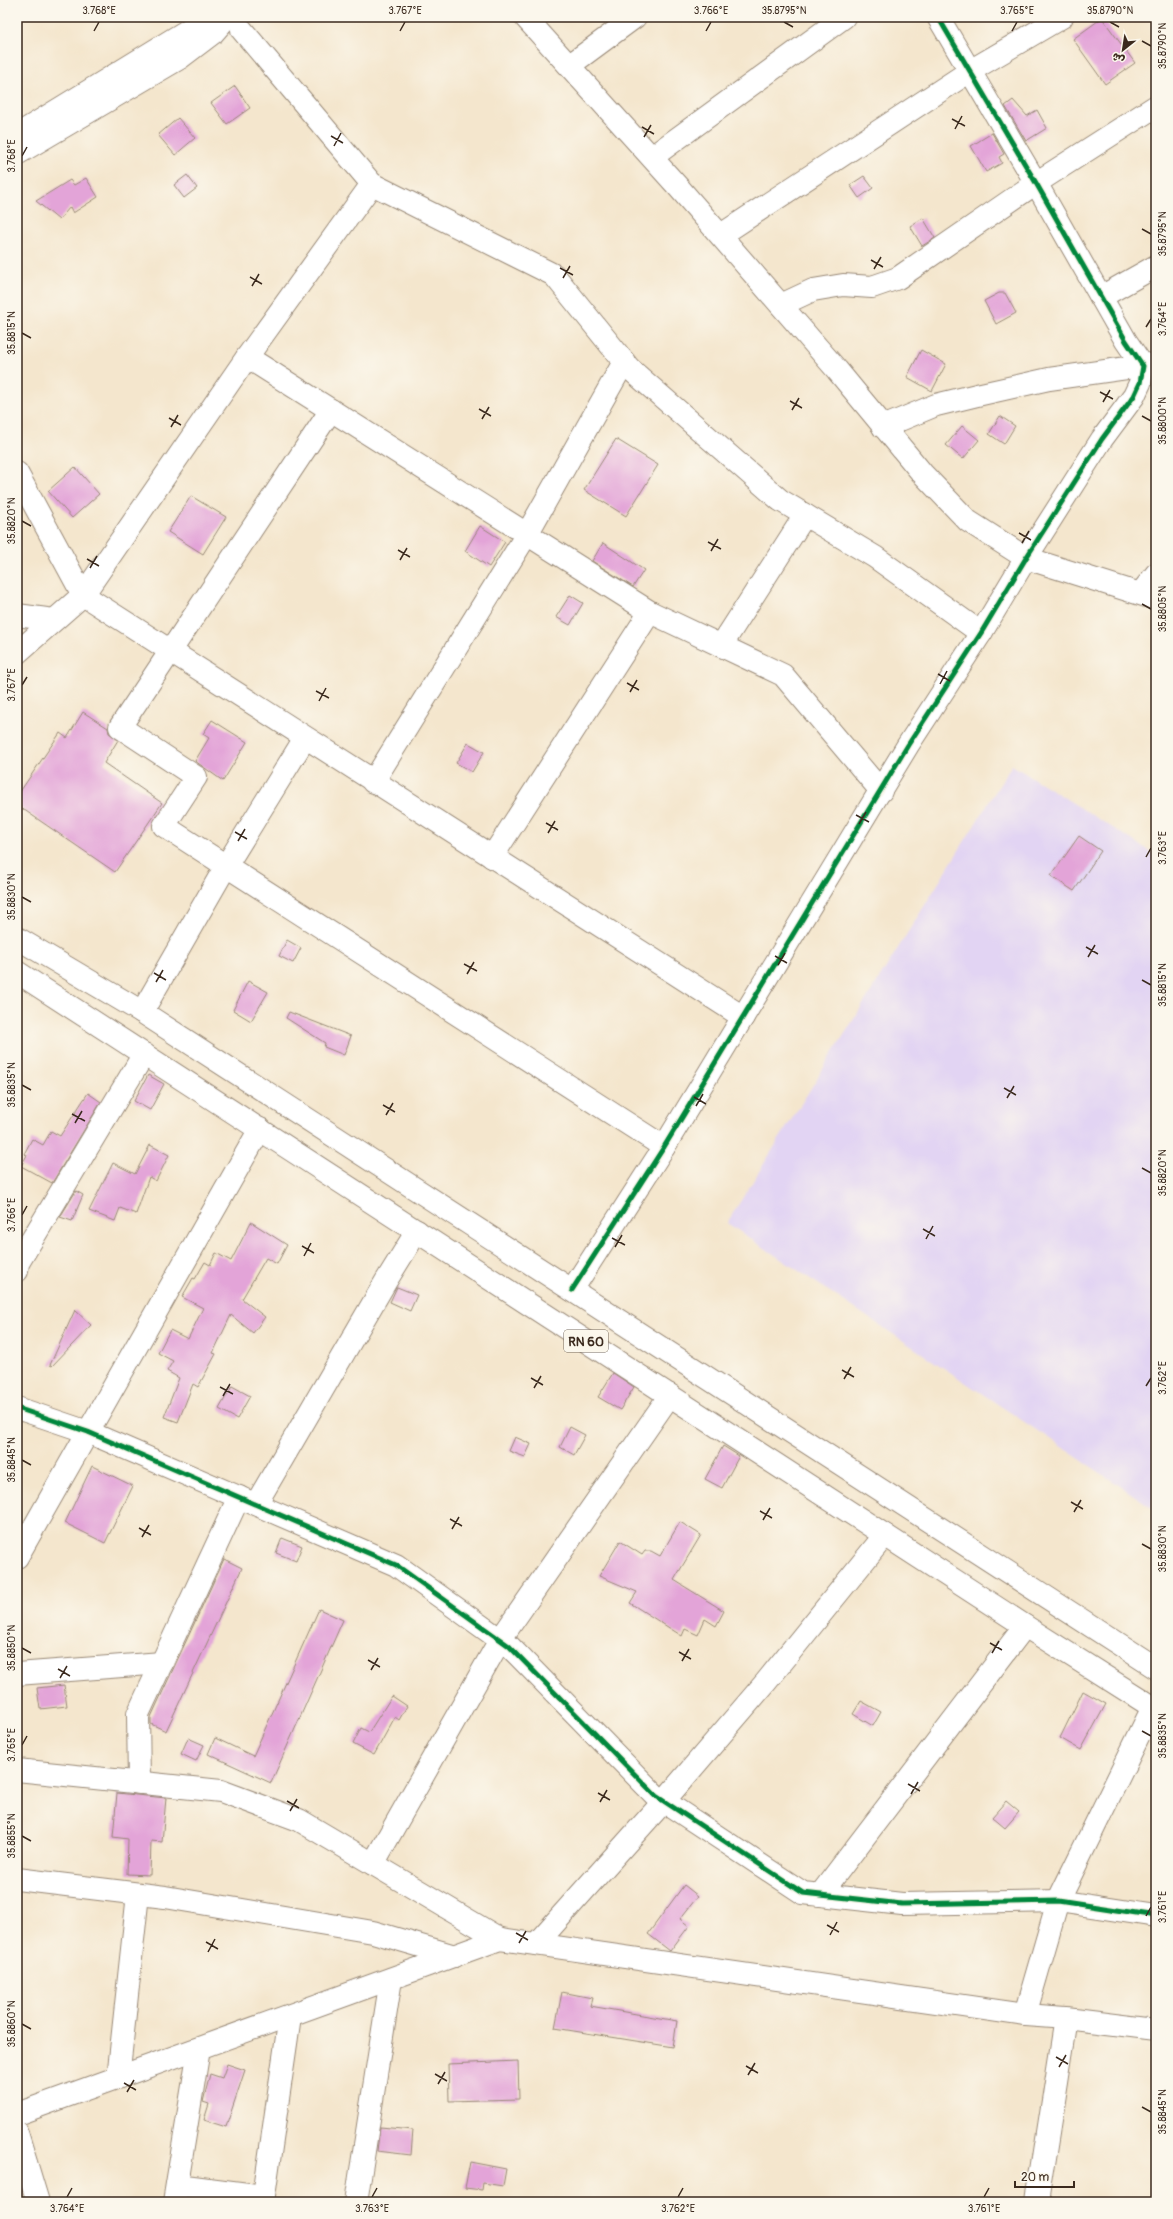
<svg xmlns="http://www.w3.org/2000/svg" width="1173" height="2219" font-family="Pangolin,'Playpen Sans Arabic',sans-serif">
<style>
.built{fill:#e2d4f3}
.building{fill:#e3a4d8}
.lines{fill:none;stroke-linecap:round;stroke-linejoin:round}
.street-casing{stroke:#988876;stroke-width:24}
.primary-casing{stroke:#988876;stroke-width:24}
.street{stroke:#fff;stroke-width:22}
.primary{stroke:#fff;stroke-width:22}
.cycleway-casing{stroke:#fbf7ec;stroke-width:8}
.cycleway{stroke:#00873e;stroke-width:5}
.ticks{fill:none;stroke:#3b2a1e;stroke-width:1.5}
.labels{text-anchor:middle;stroke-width:3;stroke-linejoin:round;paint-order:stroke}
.shield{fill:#fbf7ec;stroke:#75685c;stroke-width:1}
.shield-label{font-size:13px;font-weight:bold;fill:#3b2a1e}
.neatline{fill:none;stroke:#3b2a1e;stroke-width:1.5}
.ticks-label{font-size:10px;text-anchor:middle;fill:#3b2a1e}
</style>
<rect width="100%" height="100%" fill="#fbf7ec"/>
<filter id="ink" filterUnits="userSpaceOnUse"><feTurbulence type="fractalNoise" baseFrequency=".025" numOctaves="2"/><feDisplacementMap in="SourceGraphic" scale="8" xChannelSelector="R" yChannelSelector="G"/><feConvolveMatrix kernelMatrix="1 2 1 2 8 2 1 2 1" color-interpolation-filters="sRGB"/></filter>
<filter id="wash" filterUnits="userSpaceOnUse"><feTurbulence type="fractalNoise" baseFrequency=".012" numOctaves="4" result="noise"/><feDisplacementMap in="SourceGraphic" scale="16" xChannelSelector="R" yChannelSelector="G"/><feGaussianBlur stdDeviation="0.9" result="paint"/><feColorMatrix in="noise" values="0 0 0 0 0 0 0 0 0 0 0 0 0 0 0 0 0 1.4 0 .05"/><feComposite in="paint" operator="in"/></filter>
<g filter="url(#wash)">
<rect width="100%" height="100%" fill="#f4e6cd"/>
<!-- built -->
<path class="built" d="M1012,765L1156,855V1510L727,1223Z"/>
<g id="blocks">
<!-- building -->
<g class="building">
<path d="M1102,18L1135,63L1105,84L1073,39Z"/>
<path d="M235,86L250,108L227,124L211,103Z"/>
<path d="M1013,100L1027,116L1037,110L1047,128L1026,141L1005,106Z"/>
<path d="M178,118L195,138L175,155L158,135Z"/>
<path d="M992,133L1004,154L999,157L1002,163L986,172L971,146Z"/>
<path d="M187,175L197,188L184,198L174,185Z"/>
<path d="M864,176L873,188L859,198L850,185Z"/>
<path d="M86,178L98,197L73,213L70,207L59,220L36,201L70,180L74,185Z"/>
<path d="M923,218L935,238L922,246L910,226Z"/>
<path d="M999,293H1005L1016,313L996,324L984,301Z"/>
<path d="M921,350L946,364L932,391L907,377Z"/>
<path d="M1000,416L1015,426L1004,444L989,434Z"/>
<path d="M962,426L979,440L963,459L946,445Z"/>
<path d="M616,439L658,465L626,516L584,490Z"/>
<path d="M75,467L99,494L72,518L48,491Z"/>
<path d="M191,496L226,517L203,554L168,532Z"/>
<path d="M480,526L505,542L489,567L465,551Z"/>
<path d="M603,543L644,570L633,587L592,561Z"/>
<path d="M570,595L583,603L570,625L556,617Z"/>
<path d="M83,712L108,728L109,733L118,740L104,763L162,803L115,872L17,805V796L60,733L67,738Z"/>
<path d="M212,720L247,742L223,781L195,761L209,738L203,734Z"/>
<path d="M468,743L484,752L472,772L456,763Z"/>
<path d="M1079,836L1101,851L1074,891L1051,876Z"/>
<path d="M287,940L301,948L293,963L279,956Z"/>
<path d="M248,981L268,992L251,1021L233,1010Z"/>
<path d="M289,1012L351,1036L344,1055L324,1047L325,1043L286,1018Z"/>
<path d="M148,1075L164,1084L150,1110L134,1101Z"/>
<path d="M88,1093L101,1102L52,1183L21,1166L27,1155L24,1154L32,1139L43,1145L51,1131L60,1136Z"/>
<path d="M150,1145L169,1155L156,1181L149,1177L136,1214L120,1208L115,1221L89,1211L113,1163L135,1174Z"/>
<path d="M76,1191L83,1195L72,1221L60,1217Z"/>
<path d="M251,1222L287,1245L277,1264L266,1258L242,1299L265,1317L253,1333L231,1315L213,1353L216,1354L198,1387L193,1384L178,1422L164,1417L179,1378L167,1371L173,1361L158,1353L170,1330L188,1339L203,1308L182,1297L193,1278L195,1279L205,1262L210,1265L216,1253L231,1261Z"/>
<path d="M397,1287L417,1295L410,1311L390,1302Z"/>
<path d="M75,1310L91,1325L52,1366L50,1365Z"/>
<path d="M613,1373L634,1387L620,1410L598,1397Z"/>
<path d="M232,1386L250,1396L237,1419L219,1409Z"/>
<path d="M570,1427L585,1435L574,1455L560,1447Z"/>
<path d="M515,1437L531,1444L525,1457L509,1451Z"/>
<path d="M723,1446L739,1456L722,1488L705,1479Z"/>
<path d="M92,1466L133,1486L105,1543L65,1523Z"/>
<path d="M680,1522L701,1535L674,1580L724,1611L716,1626L705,1619L698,1635L685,1629L682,1636L630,1603L637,1592L599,1576L620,1541L642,1555L645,1551H651L660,1556Z"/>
<path d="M282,1538L302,1546L296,1561L276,1553Z"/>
<path d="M224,1559L242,1568L166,1731L151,1724V1717Z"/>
<path d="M319,1609L343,1620L271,1783L208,1754L215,1738L253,1756Z"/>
<path d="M64,1685L67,1706L40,1709L37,1688Z"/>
<path d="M1083,1691L1106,1704L1081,1750L1060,1738Z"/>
<path d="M392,1696L407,1706L399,1720L395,1717L374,1755L353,1744L361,1728L369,1732Z"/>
<path d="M861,1701L881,1712L873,1726L853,1714Z"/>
<path d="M188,1738L204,1745L196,1761L181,1754Z"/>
<path d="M117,1793L166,1798L162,1842L151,1841L150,1875L127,1874L128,1839L113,1837Z"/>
<path d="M1006,1801L1019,1812L1005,1828L992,1817Z"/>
<path d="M684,1885L698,1896L680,1919L689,1926L670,1951L648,1934Z"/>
<path d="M562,1992L592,1998L590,2006L677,2021L673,2047L555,2028Z"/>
<path d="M518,2061L519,2099L449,2101L448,2064Z"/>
<path d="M227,2064L245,2070L226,2127L204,2120L209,2104L203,2102L210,2074L222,2078Z"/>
<path d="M380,2127L413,2130L411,2155L377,2151Z"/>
<path d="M470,2162L506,2169L503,2186L483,2183L482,2190L465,2188Z"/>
</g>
</g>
</g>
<g filter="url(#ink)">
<use href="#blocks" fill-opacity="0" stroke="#988876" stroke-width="1"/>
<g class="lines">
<!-- street casing -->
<g class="street-casing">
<g id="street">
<path d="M525,17L680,189L837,370L922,473L968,521L1026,558L1156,599"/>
<path d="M242,30L372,184L554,275L629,368L780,500L875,557L981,633"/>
<path d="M570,65L635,17"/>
<path d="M17,135L193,27L217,17"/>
<path d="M17,154L180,58L213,33L227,17"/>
<path d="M652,157L844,17"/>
<path d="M721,235L970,71L1062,17"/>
<path d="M1101,297L1156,266"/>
<path d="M781,305L813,290L843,285L872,287L898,278L1036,183L1156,106"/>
<path d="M247,357L650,612L783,675L881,791"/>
<path d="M331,410L120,727L196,777L164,826L664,1147"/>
<path d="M883,427L936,405L977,395L1049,379L1155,364"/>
<path d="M17,473L83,595L743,1017"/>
<path d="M1141,593L1156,574"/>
<path d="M17,615L54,620"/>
<path d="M721,646L805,515"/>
<path d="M17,653L83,595L247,357L372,184"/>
<path d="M373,782L527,534L624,362"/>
<path d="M492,857L650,612"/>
<path d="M142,1012L226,866L305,738"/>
<path d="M17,1271L18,1263L144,1054"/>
<path d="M572,1290L664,1147L908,745L981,633L1026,558L1102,439L1134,396L1140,383L1143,366L1126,341L1036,183L938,17"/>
<path d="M17,1408L88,1432L396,1565L509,1646L656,1796L803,1893L902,1904L1058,1901L1156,1916"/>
<path d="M256,1504L386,1281L417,1231"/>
<path d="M17,1557L260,1129"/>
<path d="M17,1674L162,1663"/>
<path d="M17,1770L221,1791L299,1820L500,1939"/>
<path d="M139,1783L138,1714L239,1497"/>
<path d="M373,1864L500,1640L670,1395"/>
<path d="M17,1879L165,1897L373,1932L455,1956"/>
<path d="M820,1895L1025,1626"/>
<path d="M536,1944L664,1801L766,1682L885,1535"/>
<path d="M1025,2015L1058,1901L1153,1707"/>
<path d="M118,2078L138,1894"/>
<path d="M17,2114L500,1939L1025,2015L1066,2018L1156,2029"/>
<path d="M17,2133L38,2202"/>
<path d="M177,2185L264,2196"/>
<path d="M174,2202L199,2049"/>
<path d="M263,2202L290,2016"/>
<path d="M356,2202L391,1979"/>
<path d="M1037,2202L1066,2018"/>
</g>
</g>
<!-- primary casing -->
<g class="primary-casing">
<g id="primary">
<path d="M17,938L142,1012L1156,1668"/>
<path d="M17,972L1025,1626L1156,1709"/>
</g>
</g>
<!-- street -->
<use href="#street" class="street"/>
<!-- primary -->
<use href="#primary" class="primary"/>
<!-- cycleway casing -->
<g class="cycleway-casing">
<g id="cycleway">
<path d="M572,1290L664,1147L908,745L981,633L1026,558L1102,439L1134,396L1140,383L1143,366L1126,341L1036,183L938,17"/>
<path d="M17,1408L88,1432L396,1565L509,1646L656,1796L803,1893L902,1904L1058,1901L1156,1916"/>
</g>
</g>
<!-- cycleway -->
<use href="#cycleway" class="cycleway"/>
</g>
</g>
<!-- ticks -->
<path class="ticks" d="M784,22L793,27M1110,22L1119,27M94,31L99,22M400,31L405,22M706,31L711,22M1012,31L1017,22M1142,41L1151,46M952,119L965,126M642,127L654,134M955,129L962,116M331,136L343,143M644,137L651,125M334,146L341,133M22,156L27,147M1142,229L1151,234M871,260L883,267M560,268L573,275M874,269L881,257M250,277L262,284M563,278L570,266M252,286L259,274M1146,327L1151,319M22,333L31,338M1100,392L1113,399M790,401L802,408M1103,402L1110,390M479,409L491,416M792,410L799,398M1142,416L1151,421M169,418L181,425M482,419L489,407M171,427L178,415M22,521L31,526M1019,533L1031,540M708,542L721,549M1022,543L1029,531M398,550L410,557M711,551L718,539M87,559L99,566M400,560L407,548M90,568L97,556M1142,604L1151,609M938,674L950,681M627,683L639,690M940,684L947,671M22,685L27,677M316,691L329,698M630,692L637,680M319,701L326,688M856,815L869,822M546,823L558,830M859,824L866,812M235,832L247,839M548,833L555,821M238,841L245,829M1146,857L1151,848M22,897L31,902M1086,947L1098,954M775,956L787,963M1088,957L1095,945M464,964L477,971M778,965L785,953M154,973L166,980M467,974L474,962M1142,980L1151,985M156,982L163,970M22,1085L31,1090M1004,1088L1016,1095M694,1097L706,1104M1007,1098L1014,1086M383,1105L395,1112M696,1106L703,1094M72,1114L85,1121M386,1115L393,1103M75,1123L82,1111M1142,1168L1151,1173M22,1215L27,1206M923,1229L935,1236M612,1238L625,1245M926,1239L933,1226M302,1246L314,1253M615,1247L622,1235M304,1256L311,1243M842,1370L854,1377M531,1378L543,1385M844,1379L851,1367M1146,1386L1151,1378M220,1387L233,1394M534,1388L541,1376M223,1396L230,1384M22,1460L31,1465M1071,1502L1083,1509M760,1511L772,1518M1074,1512L1081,1500M450,1519L462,1526M763,1520L770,1508M139,1528L151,1535M452,1529L459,1517M142,1537L149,1525M1142,1544L1151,1549M990,1643L1002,1650M22,1648L31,1653M679,1652L691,1659M992,1653L999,1641M368,1660L380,1667M682,1661L689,1649M58,1669L70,1676M371,1670L378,1658M60,1678L67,1666M1142,1731L1151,1736M22,1745L27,1736M908,1784L920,1791M598,1793L610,1800M911,1794L918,1782M287,1801L299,1808M600,1802L607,1790M290,1811L297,1799M22,1836L31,1841M1146,1916L1151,1907M827,1925L839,1932M516,1933L528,1940M830,1935L837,1922M206,1942L218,1949M519,1943L526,1931M208,1952L215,1939M22,2024L31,2029M1056,2057L1068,2064M746,2066L758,2073M1059,2067L1066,2055M435,2074L447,2081M748,2075L755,2063M124,2083L136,2090M438,2084L445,2072M127,2092L134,2080M1142,2107L1151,2112M67,2197L72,2188M372,2197L377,2188M678,2197L683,2188M984,2197L989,2188"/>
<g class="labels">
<!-- shield labels -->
<rect class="shield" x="564" y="1330" width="44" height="22" rx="3"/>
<g class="shield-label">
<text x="586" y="1346">RN 60</text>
</g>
</g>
<!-- margin -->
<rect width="1173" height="2219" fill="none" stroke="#fbf7ec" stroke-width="44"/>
<!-- north arrow -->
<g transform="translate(1123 50) rotate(210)" stroke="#fbf7ec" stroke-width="3" paint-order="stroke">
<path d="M0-3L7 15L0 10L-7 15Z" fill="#3b2a1e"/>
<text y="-6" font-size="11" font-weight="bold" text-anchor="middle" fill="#3b2a1e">ش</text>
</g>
<!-- scale -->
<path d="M1015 2181v6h59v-6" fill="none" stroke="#3b2a1e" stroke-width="2"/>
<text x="1021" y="2181" font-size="12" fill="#3b2a1e" stroke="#fbf7ec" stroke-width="3" paint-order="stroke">20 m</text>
<rect x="22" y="22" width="1129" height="2175" class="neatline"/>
<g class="ticks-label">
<text x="99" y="14">3.768°E</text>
<text x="405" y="14">3.767°E</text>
<text x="711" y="14">3.766°E</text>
<text x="784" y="14">35.8795°N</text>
<text x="1017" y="14">3.765°E</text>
<text x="1110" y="14">35.8790°N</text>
<text transform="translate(1162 46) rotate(-90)" y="4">35.8790°N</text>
<text transform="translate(11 156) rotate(-90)" y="4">3.768°E</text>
<text transform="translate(1162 234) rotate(-90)" y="4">35.8795°N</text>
<text transform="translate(1162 319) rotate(-90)" y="4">3.764°E</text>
<text transform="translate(11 333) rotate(-90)" y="4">35.8815°N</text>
<text transform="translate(1162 421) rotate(-90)" y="4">35.8800°N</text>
<text transform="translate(11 521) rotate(-90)" y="4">35.8820°N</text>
<text transform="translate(1162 609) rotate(-90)" y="4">35.8805°N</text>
<text transform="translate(11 685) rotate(-90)" y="4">3.767°E</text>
<text transform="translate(1162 848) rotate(-90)" y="4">3.763°E</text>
<text transform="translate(11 897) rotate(-90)" y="4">35.8830°N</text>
<text transform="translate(1162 985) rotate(-90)" y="4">35.8815°N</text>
<text transform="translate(11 1085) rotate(-90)" y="4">35.8835°N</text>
<text transform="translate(1162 1173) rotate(-90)" y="4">35.8820°N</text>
<text transform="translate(11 1215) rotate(-90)" y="4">3.766°E</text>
<text transform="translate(1162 1378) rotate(-90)" y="4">3.762°E</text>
<text transform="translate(11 1460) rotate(-90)" y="4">35.8845°N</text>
<text transform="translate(1162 1549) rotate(-90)" y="4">35.8830°N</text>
<text transform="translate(11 1648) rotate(-90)" y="4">35.8850°N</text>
<text transform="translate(1162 1736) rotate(-90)" y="4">35.8835°N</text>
<text transform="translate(11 1745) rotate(-90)" y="4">3.765°E</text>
<text transform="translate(11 1836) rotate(-90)" y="4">35.8855°N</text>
<text transform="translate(1162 1907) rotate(-90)" y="4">3.761°E</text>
<text transform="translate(11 2024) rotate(-90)" y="4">35.8860°N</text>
<text transform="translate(1162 2112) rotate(-90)" y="4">35.8845°N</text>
<text x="67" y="2212">3.764°E</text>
<text x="372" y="2212">3.763°E</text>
<text x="678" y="2212">3.762°E</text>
<text x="984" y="2212">3.761°E</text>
</g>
</svg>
